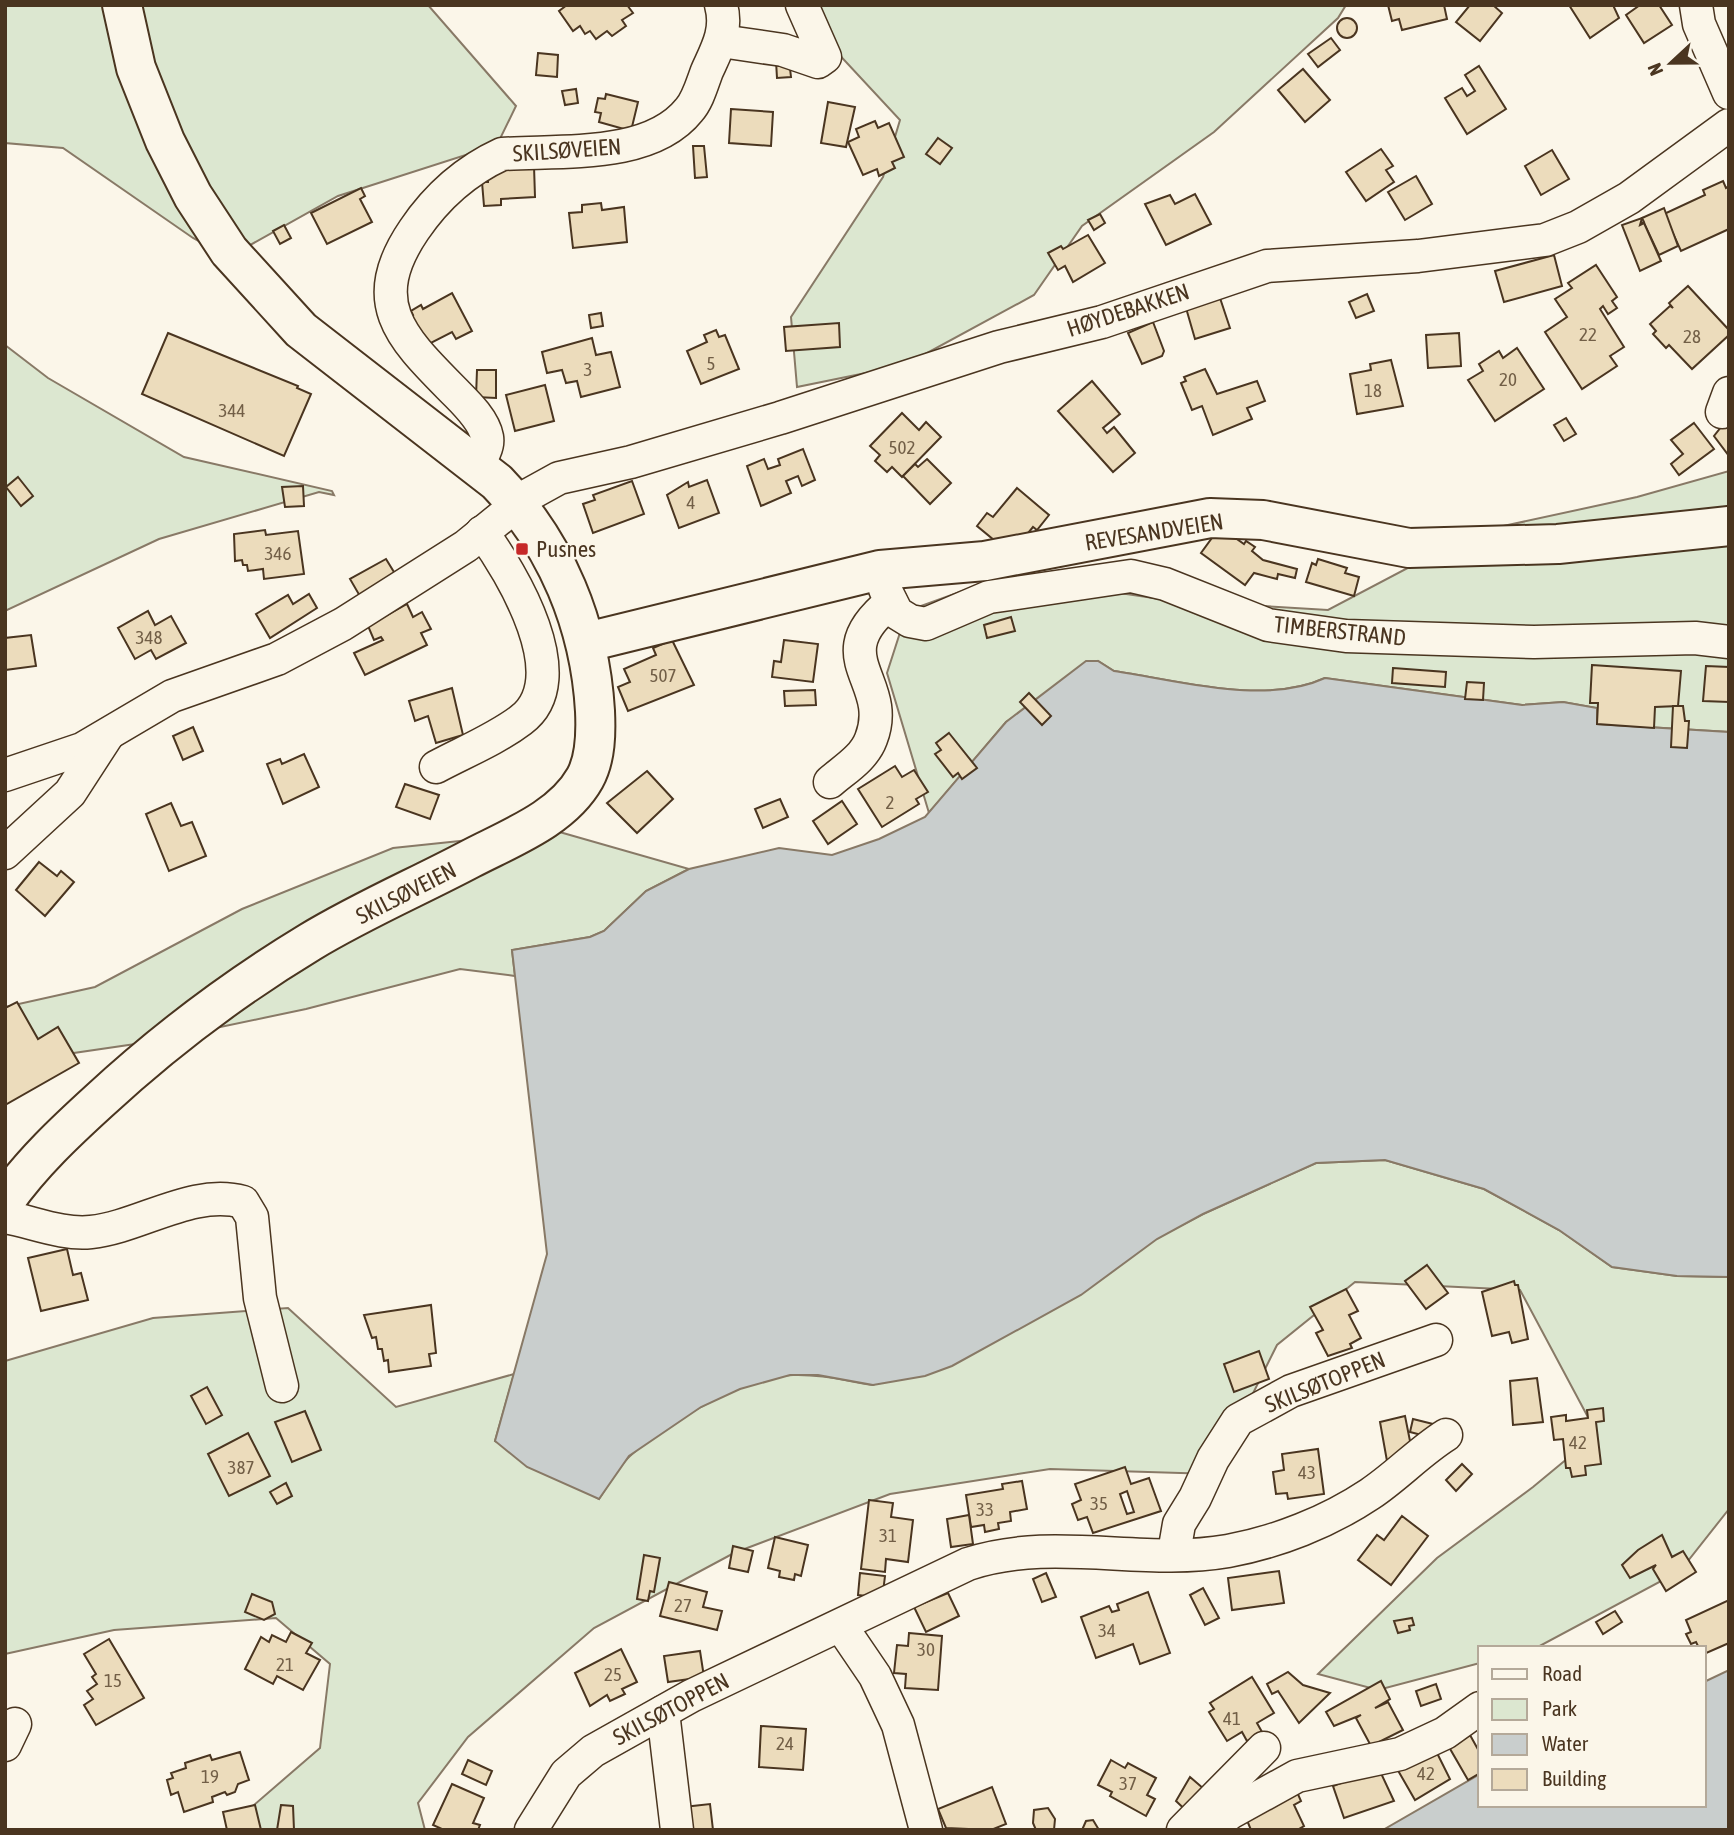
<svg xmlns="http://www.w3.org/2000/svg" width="1734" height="1835" font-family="'Asap Condensed',sans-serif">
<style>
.green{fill:#dce7d0;stroke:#887966;stroke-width:2}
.water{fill:#c9cecd;stroke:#887966;stroke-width:2}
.building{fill:#ecdcbc;stroke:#4a3520;stroke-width:2;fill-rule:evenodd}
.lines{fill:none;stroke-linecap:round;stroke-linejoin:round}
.minor-casing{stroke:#4a3520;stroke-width:35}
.major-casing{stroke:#4a3520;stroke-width:42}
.minor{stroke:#fbf6e9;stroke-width:32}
.major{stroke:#fbf6e9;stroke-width:38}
.poi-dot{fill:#c62828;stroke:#fbf6e9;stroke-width:2.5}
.labels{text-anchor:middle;stroke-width:5;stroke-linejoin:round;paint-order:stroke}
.number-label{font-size:19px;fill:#725f47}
.street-label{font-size:23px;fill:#4a3520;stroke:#fbf6e9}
.poi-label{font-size:23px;fill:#4a3520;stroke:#fbf6e9;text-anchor:start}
</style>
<rect width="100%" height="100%" fill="#fbf6e9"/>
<!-- green -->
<g class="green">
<path d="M5,5H428L516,106L497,145L338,196L243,249L268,279L193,238L63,148L5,143Z"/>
<path d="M793,5H1346L1338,18L1214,132L1082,226L1034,295L905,365L797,387L791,317L883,177L900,120Z"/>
<path d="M5,345L48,378L184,457L332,491L334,495L319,492L159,539L5,611Z"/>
<path d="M1729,471V732L1597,724V708L1563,702L1522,705L1325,678C1264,706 1178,680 1114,671L1098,661L1006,722L929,813L887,673L907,611L1004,576L1167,600L1328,610L1476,532L1637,497Z"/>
<path d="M556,831L689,869L646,891L604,931L590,937L512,950L515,976L460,969L306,1009L149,1042L5,1063V1007L95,987L242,909L393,848Z"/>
<path d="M1385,1160L1484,1189L1559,1230L1612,1267L1677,1276L1729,1277V1509L1680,1571L1536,1648H1480V1663L1378,1690L1318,1674L1437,1558L1533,1487L1597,1434L1520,1290L1355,1282L1277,1345L1213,1474L1050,1469L890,1494L734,1553L594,1628L468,1737L418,1803L425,1830H225L320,1748L330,1664L276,1618L114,1630L5,1654V1361L153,1318L288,1308L396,1407L514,1374L495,1441L599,1499C608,1486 618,1467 630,1456C666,1423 744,1377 793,1375C820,1374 847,1381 873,1385L1203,1214L1316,1163Z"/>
</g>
<!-- water -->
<g class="water">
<path d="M1086,661H1098L1114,671C1178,680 1264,706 1325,678L1522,705L1563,702L1597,708V724L1729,732V1277L1677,1276L1612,1267L1559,1230L1484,1189L1385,1160L1316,1163L1203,1214L1157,1239L1081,1295L952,1366L925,1376L873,1385L818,1375H790L740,1389L701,1407L629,1456L599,1499L527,1467L495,1441L547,1254L512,950L590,937L604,931L646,891L689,869L779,848L832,855L879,839L925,817L1006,722Z"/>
<path d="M1729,1670V1830H1383L1480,1774V1805H1704V1682Z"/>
</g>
<!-- building -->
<g class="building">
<path d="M567,5H627L633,13L622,20L626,26L612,36L607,31L596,39L590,31L585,34L580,26L573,31L559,11Z"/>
<path d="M1388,5H1444L1447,19L1402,30L1399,19L1392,21Z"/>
<path d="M1470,5H1493L1502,13L1480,41L1456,22Z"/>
<path d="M1569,5H1613L1619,18L1590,38Z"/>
<path d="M1640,5H1659L1672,25L1644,43L1626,15Z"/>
<circle cx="1347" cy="28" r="10"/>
<path d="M1331,38L1340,50L1318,67L1308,54Z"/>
<path d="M538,53L558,55L557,77L536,75Z"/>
<path d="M789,60L791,77L777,78L776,61Z"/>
<path d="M1479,66L1506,109L1467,134L1445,98L1462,88L1467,96L1475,91L1465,75Z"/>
<path d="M1303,69L1330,100L1305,122L1278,90Z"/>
<path d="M576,89L578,103L565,105L562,91Z"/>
<path d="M606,94L638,102L631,131L599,122L601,113L595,112L598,98L605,99Z"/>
<path d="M828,102L855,107L846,147L821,143Z"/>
<path d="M731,109L773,112L771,146L729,143Z"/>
<path d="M875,121L878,128L889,123L904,157L892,162L895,168L879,176L877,169L863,175L848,142L859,137L856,129Z"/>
<path d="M938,138L952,148L940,164L926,154Z"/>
<path d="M693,146H704L707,177L695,178Z"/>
<path d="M1381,149L1393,166L1386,170L1394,182L1366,201L1346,172Z"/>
<path d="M1552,150L1569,179L1541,195L1525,166Z"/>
<path d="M534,166L535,197L501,199V205L484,206L482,182H488V172Z"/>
<path d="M1416,176L1432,204L1405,220L1388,192Z"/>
<path d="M1723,181L1726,188L1729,186V229L1681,251L1664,214L1705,195L1703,190Z"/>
<path d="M361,188L365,196L360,199L372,222L327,244L311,213Z"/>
<path d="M1195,194L1211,224L1166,245L1145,204L1170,195L1175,204Z"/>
<path d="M601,203L602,210L624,207L627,242L573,248L569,213L582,212V205Z"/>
<path d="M1664,208L1678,246L1659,255L1644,223L1640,224L1644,222L1642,218Z"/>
<path d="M1100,214L1105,223L1094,230L1088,220Z"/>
<path d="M1642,218L1640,225L1644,223L1661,261L1640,271L1622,225Z"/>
<path d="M284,225L291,238L280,244L273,231Z"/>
<path d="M1088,235L1105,263L1073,282L1065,266L1058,270L1048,253L1061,246L1063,249Z"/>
<path d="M1554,255L1562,286L1504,302L1495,271Z"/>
<path d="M1596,265L1617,297L1612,301L1617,308L1608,314L1603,306L1600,309L1624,347L1610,356L1617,366L1582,389L1545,332L1567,317L1555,299L1572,288L1568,283Z"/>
<path d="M1688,286L1729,330V335L1692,369L1669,345L1666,348L1653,334L1656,331L1650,324L1670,306L1673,308L1669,303Z"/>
<path d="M452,293L472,331L456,339L452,332L425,346L409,317L413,315L411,311L421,305L423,309Z"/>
<path d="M1367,294L1374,311L1356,318L1349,302Z"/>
<path d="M1220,298L1230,328L1195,339L1186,308Z"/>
<path d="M601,313L603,326L591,328L589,315Z"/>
<path d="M1153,322L1164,351L1162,356L1142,364L1128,333Z"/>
<path d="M839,323L840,347L786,351L784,327Z"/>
<path d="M716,330L719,337L725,335L739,369L701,384L687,351L707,342L704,335Z"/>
<path d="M168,333L298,386L297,388L311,394L284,456L142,394Z"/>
<path d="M1459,333L1461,366L1428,368L1426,335Z"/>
<path d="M592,338L596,355L611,352L620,387L581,397L577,381L566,383L562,370L547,373L542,352Z"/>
<path d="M1517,348L1544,389L1495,421L1468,380L1483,371L1479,364L1499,351L1503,358Z"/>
<path d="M1391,360L1403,406L1357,414L1350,374L1371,370L1370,364Z"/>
<path d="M1205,369L1217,394L1257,381L1265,401L1247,408L1252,419L1213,435L1202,406L1192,410L1181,383L1186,381L1184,377Z"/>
<path d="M477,370H496V398L476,397Z"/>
<path d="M1092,381L1120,414L1103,428L1107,433L1114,427L1135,453L1113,472L1058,411Z"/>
<path d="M545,385L554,421L515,431L506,395Z"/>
<path d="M902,413L919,430L926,422L941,437L902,477L892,467L887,472L875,461L880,455L870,446Z"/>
<path d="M1729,417V456L1714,436Z"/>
<path d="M1566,418L1576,434L1564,441L1554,425Z"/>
<path d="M1694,423L1714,449L1679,475L1671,464L1683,454L1671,440Z"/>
<path d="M803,449L815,480L802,486L798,476L786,481L791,493L761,506L747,466L764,459L768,469L780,465L778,459Z"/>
<path d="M927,459L951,483L930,504L903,476L915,464L918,467Z"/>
<path d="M18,477L33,496L21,506L6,487Z"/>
<path d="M707,480L719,513L679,528L667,495L688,482L689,487Z"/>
<path d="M632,481L644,514L593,533L583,504L595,500L593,495Z"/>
<path d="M303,486L304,506L285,507L282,487Z"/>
<path d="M1017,488L1049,515L1037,530L1033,527L1011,554L977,526L987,513L993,517Z"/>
<path d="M1220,527L1244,544L1246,541L1255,547L1252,551L1263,560L1297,569L1295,578L1278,574L1277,579L1254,573L1245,585L1201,553Z"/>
<path d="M265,530L266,535L298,531L304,574L264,579L263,569L248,571L247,565H243L242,560L235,561L234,534Z"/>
<path d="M386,559L397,577L361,598L350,579Z"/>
<path d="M1318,559L1347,568L1345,573L1359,577L1354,596L1306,582L1312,563L1316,565Z"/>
<path d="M309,594L317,608L270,638L256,614L288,595L293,604Z"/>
<path d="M407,604L413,617L422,612L431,629L421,633L427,645L365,675L354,653L383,640L381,637L374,640L368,626Z"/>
<path d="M148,611L155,625L171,616L186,643L156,659L151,650L135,659L118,628Z"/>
<path d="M1011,617L1015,631L987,638L984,625Z"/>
<path d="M31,635L36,666L5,670V638Z"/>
<path d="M672,640L694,685L628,711L618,687L630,682L624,669L656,655L653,648Z"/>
<path d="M784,640L818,644L813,682L772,677L774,661L781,662Z"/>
<path d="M1592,665L1681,671L1678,706L1655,707L1654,728L1597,724L1598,703H1590Z"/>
<path d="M1706,666L1729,667V702L1703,701Z"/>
<path d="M1393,668L1446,672L1445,687L1392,683Z"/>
<path d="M1467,682L1484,683L1483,700L1465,699Z"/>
<path d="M452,688L463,735L436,743L428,716L415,721L409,701Z"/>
<path d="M815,690L816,705L785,706L784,691Z"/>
<path d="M1029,693L1051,716L1042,725L1020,702Z"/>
<path d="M1673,706H1683L1685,721H1689L1687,748L1671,747Z"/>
<path d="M193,727L203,751L183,760L173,736Z"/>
<path d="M949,733L977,768L962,779L958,773L953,777L935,754L941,750L936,743Z"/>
<path d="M304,754L319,787L283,804L267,764L280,759L282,764Z"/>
<path d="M895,766L902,777L914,770L928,792L916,799L919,804L882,827L858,789Z"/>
<path d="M647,771L673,799L637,833L607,803Z"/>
<path d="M405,784L439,795L430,819L396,807Z"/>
<path d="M780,799L788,817L763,828L755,809Z"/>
<path d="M842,801L857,824L828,844L813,821Z"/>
<path d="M171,803L181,826L192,822L206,856L169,871L146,814Z"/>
<path d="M39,862L57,876L61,871L74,882L45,916L16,890Z"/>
<path d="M17,1002L38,1039L58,1027L79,1063L5,1105V1008Z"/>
<path d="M67,1249L73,1275L81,1273L88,1300L41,1311L28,1258Z"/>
<path d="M1427,1265L1448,1293L1426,1309L1405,1281Z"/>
<path d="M1514,1281L1515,1285H1518L1528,1339L1512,1343L1509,1332L1492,1336L1482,1292Z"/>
<path d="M1346,1289L1358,1311L1349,1315L1361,1338L1350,1344L1352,1348L1328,1356L1316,1333L1323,1330L1310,1307Z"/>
<path d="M431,1305L436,1353L429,1354L431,1366L389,1372L388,1360L384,1361L382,1349H378L376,1337L372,1338L364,1315Z"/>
<path d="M1259,1351L1269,1379L1234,1392L1224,1364Z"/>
<path d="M1537,1378L1543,1422L1513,1425L1510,1381Z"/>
<path d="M207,1387L222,1415L206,1424L191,1396Z"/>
<path d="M1603,1408L1604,1421L1596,1422L1601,1464L1585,1466L1586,1475L1572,1477L1570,1468H1566L1563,1439L1554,1440L1551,1417L1566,1415V1421L1588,1418L1587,1410Z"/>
<path d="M305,1411L321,1450L292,1462L275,1422Z"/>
<path d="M1405,1416L1413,1456L1387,1461L1380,1422Z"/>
<path d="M1413,1419L1437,1425L1433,1438L1410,1432Z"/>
<path d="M248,1433L270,1476L229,1496L208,1454Z"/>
<path d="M1318,1449L1324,1494L1288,1499L1287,1493L1276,1494L1273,1472L1284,1470L1282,1454Z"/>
<path d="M1462,1464L1472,1474L1456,1491L1446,1480Z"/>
<path d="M1125,1467L1131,1484L1149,1478L1161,1511L1093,1533L1087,1517L1078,1520L1072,1504L1081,1500L1075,1484ZM1127,1491L1134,1512L1127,1514L1120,1494Z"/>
<path d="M1022,1481L1027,1509L1010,1512L1011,1521L998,1523L999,1529L985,1532L984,1525L971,1527L966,1495L1003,1489L1002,1484Z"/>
<path d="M286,1483L292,1496L277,1504L270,1492Z"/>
<path d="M869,1500L893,1503L891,1517L913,1520L908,1562L886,1559L885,1572L861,1569Z"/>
<path d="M969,1515L973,1544L951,1547L947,1519Z"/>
<path d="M1402,1516L1428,1536L1391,1585L1358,1560L1377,1535L1384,1540Z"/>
<path d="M1662,1535L1672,1557L1683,1551L1696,1572L1666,1591L1653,1569L1656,1565L1630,1578L1622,1565L1638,1550Z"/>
<path d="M775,1537L808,1545L801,1576L795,1574L794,1580L779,1577L780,1571L768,1568Z"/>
<path d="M733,1546L753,1551L748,1572L729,1568Z"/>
<path d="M644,1555L660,1558L654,1592L650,1591L648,1601L637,1599Z"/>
<path d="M1279,1571L1284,1603L1232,1610L1228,1578Z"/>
<path d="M860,1573L885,1576L883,1592L875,1597L858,1595Z"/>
<path d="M1046,1573L1056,1597L1042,1602L1033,1579Z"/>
<path d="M669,1582L707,1592L703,1607L722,1611L717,1630L660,1616Z"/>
<path d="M1203,1588L1219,1618L1205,1625L1190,1595Z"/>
<path d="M1148,1592L1170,1653L1140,1664L1133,1644L1096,1658L1081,1617L1109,1606L1112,1612L1119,1610L1117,1604Z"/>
<path d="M948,1593L959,1616L926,1632L914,1607Z"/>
<path d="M252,1594L272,1602L275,1614L264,1620L245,1612Z"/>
<path d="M1729,1600V1643L1704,1654V1648H1699L1696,1642L1691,1644L1686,1634L1691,1632L1686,1620Z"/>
<path d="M1615,1611L1622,1622L1603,1634L1596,1622Z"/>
<path d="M1412,1618L1414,1625L1409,1626L1410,1630L1398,1633L1394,1621Z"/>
<path d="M291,1632L312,1643L306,1653L320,1660L303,1690L277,1676L273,1684L245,1669L261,1637L269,1642L272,1635L286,1642Z"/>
<path d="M909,1633L942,1636L938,1690L905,1688L906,1674L894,1673L897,1645L908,1646Z"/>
<path d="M109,1639L144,1698L96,1725L84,1705L93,1699L87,1691L97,1684L92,1677L96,1674L84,1654Z"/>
<path d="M621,1649L637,1682L622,1689L625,1694L610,1701L607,1695L590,1706L575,1673Z"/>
<path d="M700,1651L704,1677L668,1682L664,1656Z"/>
<path d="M1288,1672L1303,1685L1330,1693L1299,1723L1278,1691L1272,1694L1267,1684Z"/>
<path d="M1252,1677L1274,1713L1257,1723L1262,1732L1247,1741L1242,1732L1227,1741L1209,1712L1214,1709L1210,1703Z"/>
<path d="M1381,1681L1390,1699L1375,1708L1388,1702L1403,1730L1371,1746L1356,1718L1361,1715L1334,1726L1326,1712Z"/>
<path d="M1436,1684L1441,1699L1421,1706L1416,1691Z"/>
<path d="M761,1726L806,1729L803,1770L759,1767Z"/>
<path d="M1470,1735L1480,1753V1773L1468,1780L1449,1747Z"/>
<path d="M240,1752L249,1780L238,1784L235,1792L227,1795L225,1792L212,1797L213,1802L184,1812L178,1792L171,1795L167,1780L173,1778L171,1773L186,1768L185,1763L210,1755L212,1760Z"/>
<path d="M1437,1753L1450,1779L1415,1800L1396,1767Z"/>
<path d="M468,1760L492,1771L486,1785L462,1774Z"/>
<path d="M1111,1760L1125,1768L1128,1763L1156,1778L1147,1795L1155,1799L1146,1816L1110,1796L1112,1792L1098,1785Z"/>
<path d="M1379,1769L1394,1801L1344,1818L1333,1786Z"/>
<path d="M1190,1777L1211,1795L1192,1816L1176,1801Z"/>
<path d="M452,1784L484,1798L473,1823L480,1825L478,1830H444L433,1825Z"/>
<path d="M992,1787L1006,1824L991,1830L946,1828L938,1809Z"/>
<path d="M1297,1792L1301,1801L1294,1805L1304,1826L1297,1830H1251L1246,1818Z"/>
<path d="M710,1804L713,1830H687L684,1807Z"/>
<path d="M255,1805L261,1830H227L223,1812Z"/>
<path d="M281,1805L293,1806L294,1830H277Z"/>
<path d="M1048,1808L1055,1819L1054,1830H1036L1033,1823L1034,1810Z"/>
<path d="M1093,1820L1099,1830H1082L1086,1821Z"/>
</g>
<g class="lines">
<!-- minor casing -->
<g class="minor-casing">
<g id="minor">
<path d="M1696,5L1699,24L1729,93"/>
<path d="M721,41L783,50L818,62L825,57L802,5"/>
<path d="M1722,412L1729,393"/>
<path d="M475,467C481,458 489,448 487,437C484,421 468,405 457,394C404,340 363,305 414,230C437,196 465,171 502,154C561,150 650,159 689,110C698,100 702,84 707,71C717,49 728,30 721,5"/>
<path d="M880,570L885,589L897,613L910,621L926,624L989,597L1131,576L1165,584L1268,625L1346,636L1534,642L1695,638L1729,642"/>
<path d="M436,767C464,752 496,739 521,720C576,679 512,573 482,532"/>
<path d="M5,775L82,749L172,696L277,659L343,624L466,546L530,494L559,478L631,462L780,418L999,347L1102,322L1267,266L1418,256L1545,240L1578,227L1629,198L1729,125"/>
<path d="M830,782C845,769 864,758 871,739C894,680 821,658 891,602"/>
<path d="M5,853L70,793L107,736"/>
<path d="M5,1217C33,1222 62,1235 91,1232C140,1227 193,1188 243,1202L252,1217L260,1298L282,1386"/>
<path d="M1174,1553L1179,1524L1195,1498L1213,1459L1238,1420L1291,1391L1436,1340"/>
<path d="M841,1626L875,1676L898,1725L926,1830"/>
<path d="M663,1712L677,1830"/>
<path d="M5,1745L15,1724"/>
<path d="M531,1830L566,1774L593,1751L691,1696L968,1564C1052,1536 1142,1566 1228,1551C1277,1542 1328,1522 1370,1494C1397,1476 1419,1452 1446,1435"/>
<path d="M1183,1830L1264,1748"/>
<path d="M1208,1830L1230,1813L1297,1776L1400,1754L1445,1733L1480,1708"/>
</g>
</g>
<!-- major casing -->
<g class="major-casing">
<g id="major">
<path d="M587,642L880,570L985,561L1210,518L1263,520L1409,548L1558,544L1729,526"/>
<path d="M5,1201C32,1163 65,1132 99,1101C165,1040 234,988 310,942C361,911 417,887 470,859C510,838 562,819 585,778C596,758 596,732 595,711C590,625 557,545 497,482L301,330L229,251L193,196L165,141L136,68L122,5"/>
</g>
</g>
<!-- minor -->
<use href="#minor" class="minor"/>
<!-- major -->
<use href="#major" class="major"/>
</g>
<!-- markers -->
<rect class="poi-dot" x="515" y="542" width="14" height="14" rx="3.5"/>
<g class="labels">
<!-- number labels -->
<g class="number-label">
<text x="1588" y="341">22</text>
<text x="1692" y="343">28</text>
<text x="711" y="370">5</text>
<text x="588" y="376">3</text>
<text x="1508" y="386">20</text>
<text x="1373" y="397">18</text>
<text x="232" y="417">344</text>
<text x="902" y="454">502</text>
<text x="691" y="509">4</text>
<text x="278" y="560">346</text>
<text x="149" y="644">348</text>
<text x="663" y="682">507</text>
<text x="890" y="809">2</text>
<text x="1578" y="1449">42</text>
<text x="241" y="1474">387</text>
<text x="1307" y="1479">43</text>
<text x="1099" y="1510">35</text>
<text x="985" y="1516">33</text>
<text x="888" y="1542">31</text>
<text x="683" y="1612">27</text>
<text x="1107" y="1637">34</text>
<text x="926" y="1656">30</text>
<text x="285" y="1671">21</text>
<text x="613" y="1681">25</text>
<text x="113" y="1687">15</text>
<text x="1232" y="1725">41</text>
<text x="785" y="1750">24</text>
<text x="1426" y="1780">42</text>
<text x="210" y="1783">19</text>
<text x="1128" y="1790">37</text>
</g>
<!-- street labels -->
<g class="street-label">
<text transform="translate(567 150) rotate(-4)" y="8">SKILSØVEIEN</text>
<text transform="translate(1128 310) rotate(-18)" y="8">HØYDEBAKKEN</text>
<text transform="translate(1154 532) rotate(-9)" y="8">REVESANDVEIEN</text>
<text transform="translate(1340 631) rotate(6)" y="8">TIMBERSTRAND</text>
<text transform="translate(406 893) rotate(-27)" y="8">SKILSØVEIEN</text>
<text transform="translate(1325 1382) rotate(-22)" y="8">SKILSØTOPPEN</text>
<text transform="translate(671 1709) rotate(-28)" y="8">SKILSØTOPPEN</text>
</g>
<!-- poi labels -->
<g class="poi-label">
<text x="536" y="557">Pusnes</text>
</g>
</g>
<!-- border -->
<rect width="1734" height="1835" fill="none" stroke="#4a3520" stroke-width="14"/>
<!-- legend -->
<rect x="1478" y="1646" width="228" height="161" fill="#fbf6e9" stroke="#b4a999" stroke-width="2"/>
<rect x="1492" y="1669" width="35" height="10" fill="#fbf6e9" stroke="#b4a999" stroke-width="2"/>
<text x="1542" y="1681" font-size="21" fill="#4a3520">Road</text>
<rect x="1492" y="1699" width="35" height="21" fill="#dce7d0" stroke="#b4a999" stroke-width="2"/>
<text x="1542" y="1716" font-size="21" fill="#4a3520">Park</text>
<rect x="1492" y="1734" width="35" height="21" fill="#c9cecd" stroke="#b4a999" stroke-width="2"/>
<text x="1542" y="1751" font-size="21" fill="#4a3520">Water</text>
<rect x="1492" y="1769" width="35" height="21" fill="#ecdcbc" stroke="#b4a999" stroke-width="2"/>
<text x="1542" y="1786" font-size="21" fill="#4a3520">Building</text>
<!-- north arrow -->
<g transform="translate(1671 63) rotate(248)" stroke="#fbf6e9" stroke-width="5" paint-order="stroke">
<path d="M0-5L12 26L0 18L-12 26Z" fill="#4a3520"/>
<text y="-10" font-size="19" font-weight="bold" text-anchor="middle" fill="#4a3520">N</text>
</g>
</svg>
